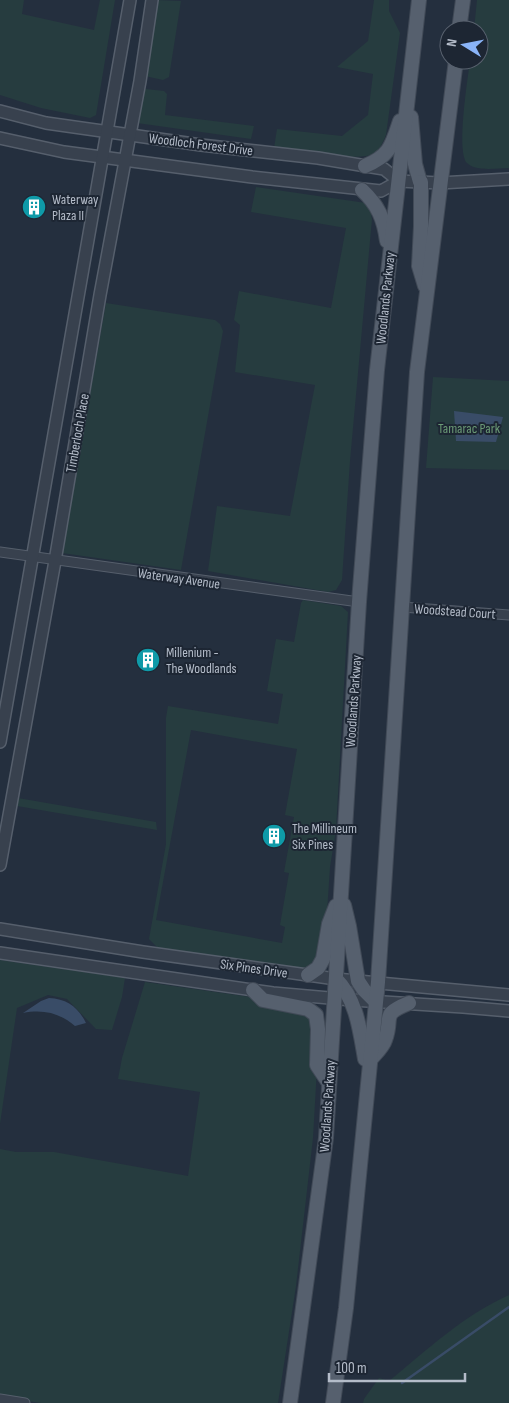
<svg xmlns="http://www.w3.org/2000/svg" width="509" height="1403" font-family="'Sofia Sans Condensed',sans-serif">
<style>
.green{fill:#263c3f;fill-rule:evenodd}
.water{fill:#394c67}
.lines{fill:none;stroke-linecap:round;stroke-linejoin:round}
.stream{stroke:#394c67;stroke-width:2.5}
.minor-casing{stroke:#565f6c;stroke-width:11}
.tertiary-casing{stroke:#565f6c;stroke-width:14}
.primary-casing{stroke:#414a57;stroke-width:16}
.minor{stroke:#38414e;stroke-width:9}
.tertiary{stroke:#38414e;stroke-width:11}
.primary{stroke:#56606e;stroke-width:14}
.labels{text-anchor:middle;stroke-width:4;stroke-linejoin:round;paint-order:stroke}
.street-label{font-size:14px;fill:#b4bcc9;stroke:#1d2633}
.poi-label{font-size:14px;fill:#b4bcc9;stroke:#1d2633;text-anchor:start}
.park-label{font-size:14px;fill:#6b9a76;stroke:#1d2633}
</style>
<rect width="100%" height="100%" fill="#242f3e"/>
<!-- green -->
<g class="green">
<path d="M0,0H24L22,14L94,30L100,0H115L96,115L90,118L41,108L0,95Z"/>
<path d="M157,0L181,1L169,77L163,80L145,76Z"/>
<path d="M374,0H389V11L400,33L386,135C383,142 380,150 373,154C359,162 293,150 274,148L277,129L342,136L368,115L373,74L337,67L368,41Z"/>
<path d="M477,0H509V168C498,168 476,172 467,163C456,151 468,78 470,60H479V30H474Z"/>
<path d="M146,89L164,91L167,94L165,115L254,126L251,139L137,123L142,92Z"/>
<path d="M256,187L366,203L370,208L372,219L350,461L342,580L336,590L328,592L208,571L217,506L290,516L315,385L235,372L240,325L234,320L239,291L331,308L346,228L251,212Z"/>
<path d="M106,303L215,320L220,324L223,331L181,570L62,553Z"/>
<path d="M433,377L509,381V470L426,468Z"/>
<path d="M303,600L341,606L348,612L336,830L330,867L324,957L308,970L165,950L157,947L149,939L166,844V718L168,706L278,724L283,694L267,691L276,639L294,642L301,603ZM191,730L297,749L285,815L294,817L284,872L289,873L280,925L285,927L282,943L156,920Z"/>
<path d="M18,798L156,822L157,830L17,806Z"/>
<path d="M0,960L125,978L122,997L112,1030L96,1029L67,999L48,995L17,1008L0,1124Z"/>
<path d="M145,982L307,1005L319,1032L313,1138L296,1286L278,1403H41L0,1397V1149L16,1152H54L188,1176L200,1092L118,1079L122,1058Z"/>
<path d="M509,1295V1403H363L364,1399L379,1378L389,1381C427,1350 464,1315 509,1295Z"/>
</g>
<!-- water -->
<g class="water">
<path d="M454,411L503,417L496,442L456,441Z"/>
<path d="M49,998C67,999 78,1007 86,1023L75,1026C60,1013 43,1009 23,1013L41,1001Z"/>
</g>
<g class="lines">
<!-- stream -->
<path class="stream" d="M402,1383L509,1307"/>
<!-- minor casing -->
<g class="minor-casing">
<g id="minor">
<path d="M0,552L359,602"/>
<path d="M402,607L509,615"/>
<path d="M0,1399L25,1403"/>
</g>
</g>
<!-- tertiary casing -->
<g class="tertiary-casing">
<g id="tertiary">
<path d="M0,111L46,123L201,145L318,158L384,169L399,181"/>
<path d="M0,138L64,152L252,177L381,191L399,181L440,183L509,179"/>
<path d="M0,742L130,0"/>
<path d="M0,865L55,561L100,295L140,81L152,0"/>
<path d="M0,929L143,952L336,979L509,995"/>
<path d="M0,953L273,993L352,1000L463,1007L509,1011"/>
</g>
</g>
<!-- primary casing -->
<g class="primary-casing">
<g id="primary">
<path d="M459,30L463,0"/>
<path d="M411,117L415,164L420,182"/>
<path d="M365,166C390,156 392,145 400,121"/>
<path d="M421,182V226L419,266L425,286"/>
<path d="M362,190C378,205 384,219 387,241"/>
<path d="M344,905L349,926L358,981L364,990L375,1001"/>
<path d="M308,975L318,968L323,959L329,924L336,906"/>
<path d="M336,979C357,1000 360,1031 365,1059"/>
<path d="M253,990L263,1000L308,1009L316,1015L318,1029L317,1065L329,1083"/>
<path d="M370,1060C375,1054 383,1047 385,1040C394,1017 379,1015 409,1003"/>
<path d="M290,1403L326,1138L359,602L377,370L419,0"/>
<path d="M333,1403L346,1308L378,982L417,372L456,60"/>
</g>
</g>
<!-- minor -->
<use href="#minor" class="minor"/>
<!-- tertiary -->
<use href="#tertiary" class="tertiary"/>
<!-- primary -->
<use href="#primary" class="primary"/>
</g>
<!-- icons -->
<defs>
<g id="building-disc" transform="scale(1.25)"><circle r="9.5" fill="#0f9aa8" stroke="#1d2633"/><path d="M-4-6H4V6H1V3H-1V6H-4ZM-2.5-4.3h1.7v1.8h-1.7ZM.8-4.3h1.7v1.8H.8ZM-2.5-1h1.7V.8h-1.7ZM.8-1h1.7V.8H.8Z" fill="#fff"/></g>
</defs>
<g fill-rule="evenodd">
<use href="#building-disc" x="34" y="207"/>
<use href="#building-disc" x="148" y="660"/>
<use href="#building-disc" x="274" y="836"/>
</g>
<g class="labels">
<!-- street labels -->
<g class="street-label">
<text transform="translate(201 144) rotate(7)" y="5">Woodloch Forest Drive</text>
<text transform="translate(385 298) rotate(-84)" y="5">Woodlands Parkway</text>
<text transform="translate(77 433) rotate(-80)" y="5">Timberloch Place</text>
<text transform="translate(179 578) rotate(8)" y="5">Waterway Avenue</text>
<text transform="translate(455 611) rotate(4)" y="5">Woodstead Court</text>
<text transform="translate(353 701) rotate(-86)" y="5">Woodlands Parkway</text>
<text transform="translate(254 968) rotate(8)" y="5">Six Pines Drive</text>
<text transform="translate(327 1106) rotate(-86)" y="5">Woodlands Parkway</text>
</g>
<!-- poi labels -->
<g class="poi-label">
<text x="52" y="204">Waterway<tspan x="52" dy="16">Plaza II</tspan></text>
<text x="166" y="657">Millenium -<tspan x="166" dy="16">The Woodlands</tspan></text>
<text x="292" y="833">The Millineum<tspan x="292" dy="16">Six Pines</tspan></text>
</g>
<!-- park labels -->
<g class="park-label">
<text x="469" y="433">Tamarac Park</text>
</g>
</g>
<!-- north arrow -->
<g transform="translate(464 45) rotate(280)"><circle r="24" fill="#1d2633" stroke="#59626f"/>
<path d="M0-4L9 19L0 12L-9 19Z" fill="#8ab4f8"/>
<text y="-8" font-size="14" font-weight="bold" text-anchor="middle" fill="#b4bcc9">N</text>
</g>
<!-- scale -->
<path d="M329 1373v8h136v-8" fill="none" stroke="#b4bcc9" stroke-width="2.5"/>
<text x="336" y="1373" font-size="15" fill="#b4bcc9" stroke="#1d2633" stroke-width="4" paint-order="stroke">100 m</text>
</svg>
